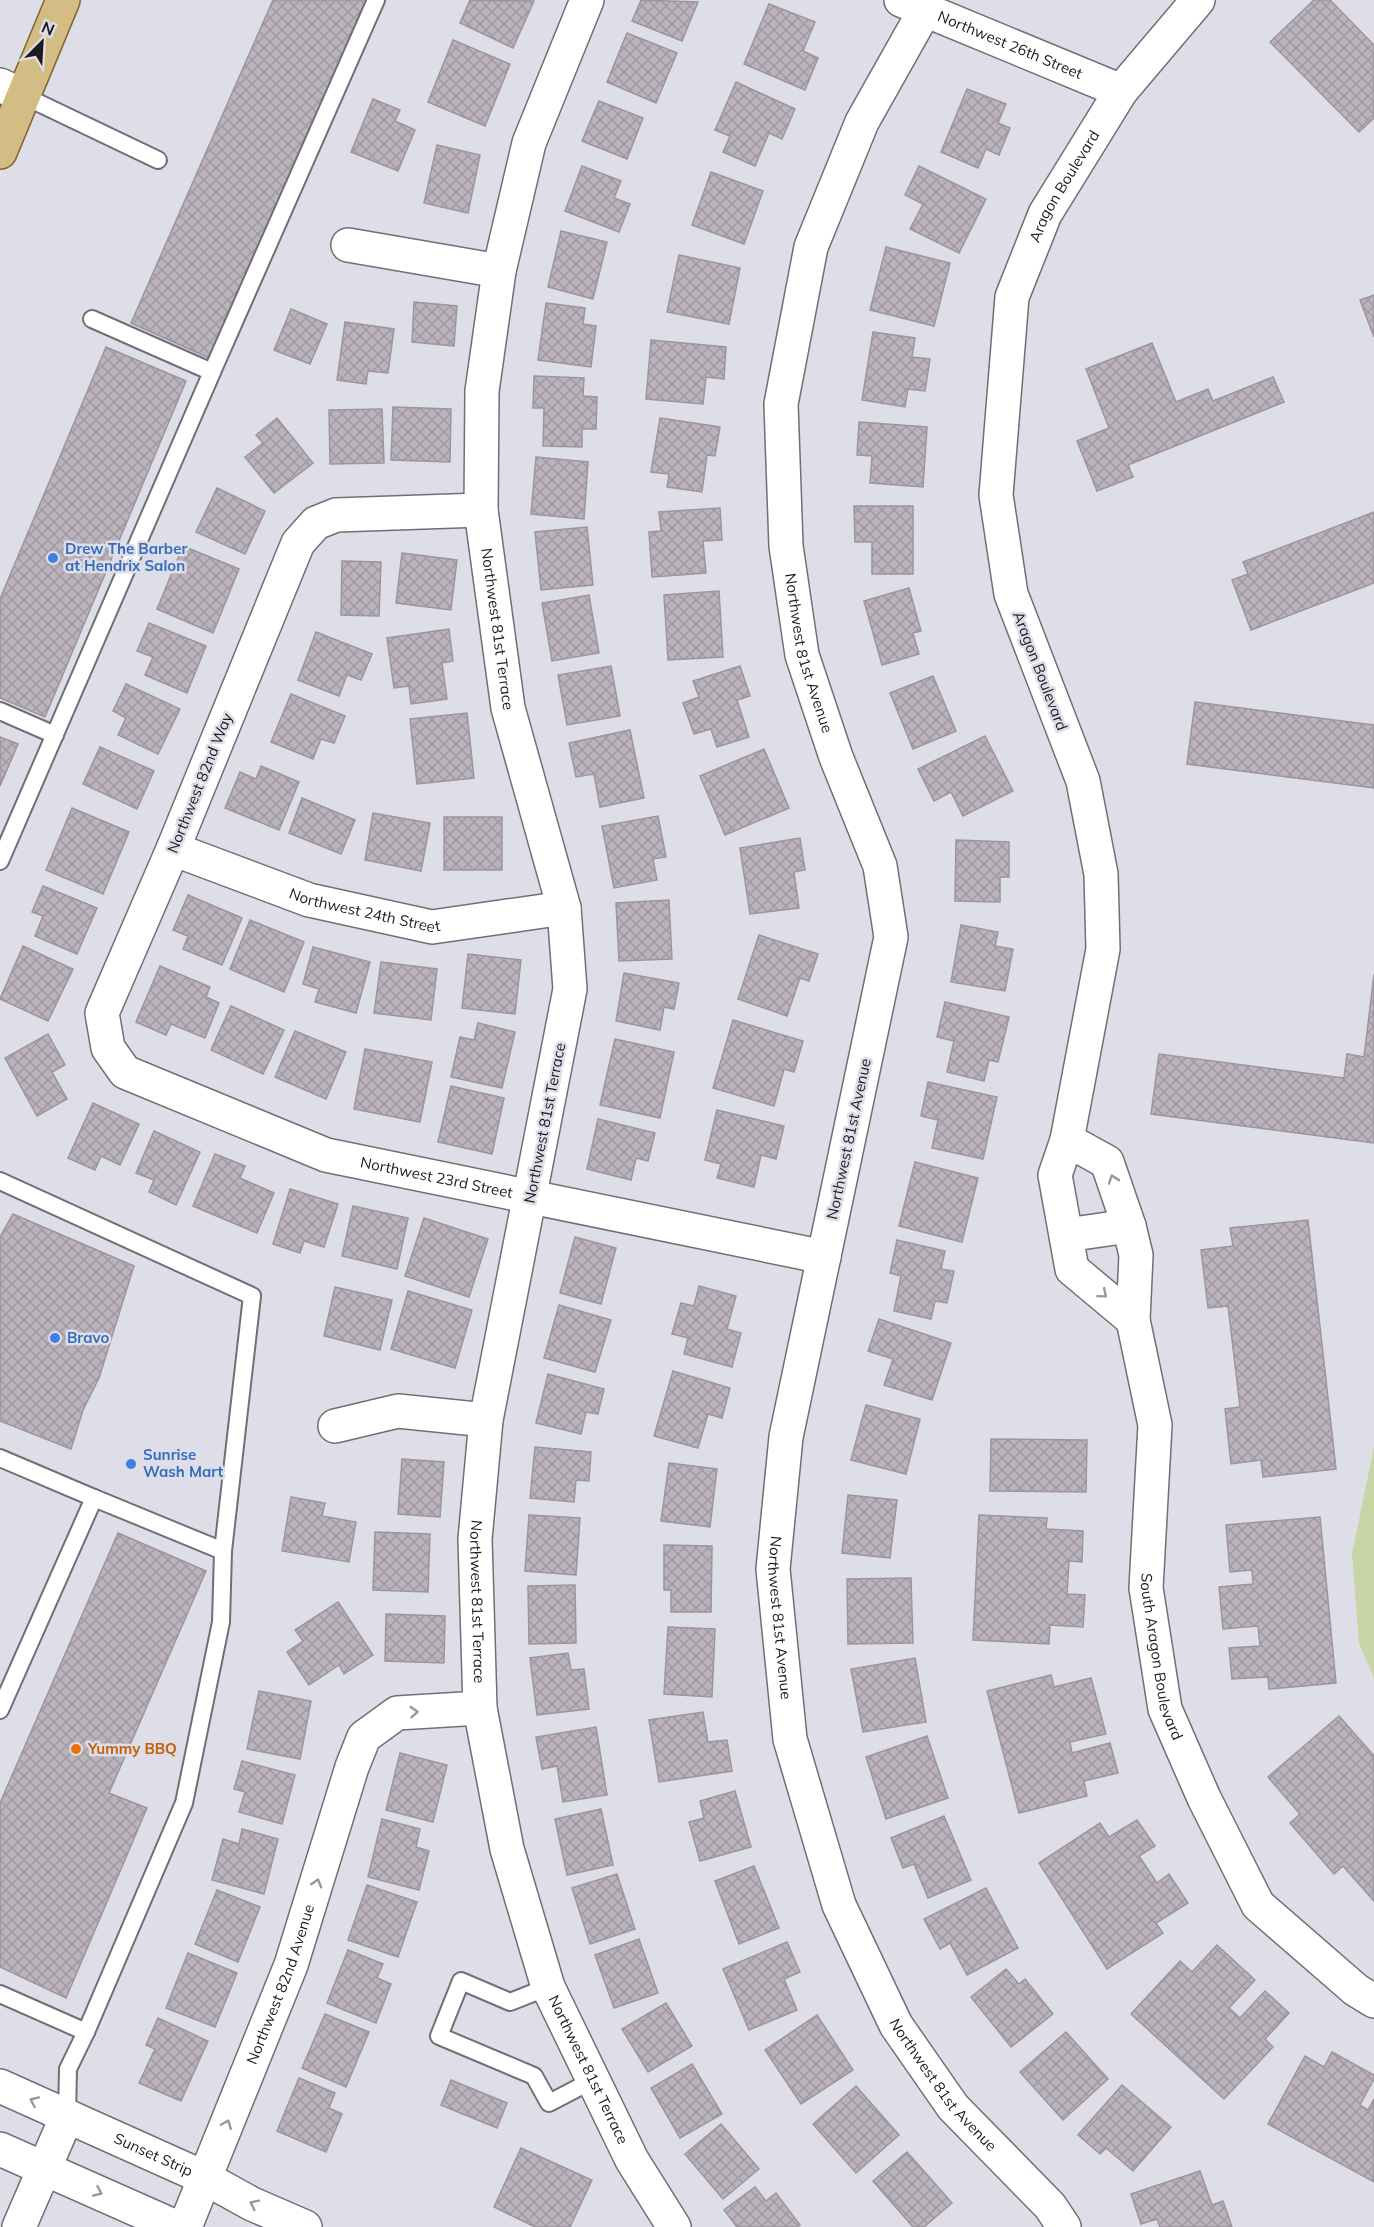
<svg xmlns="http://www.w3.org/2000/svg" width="1374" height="2227" font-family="Mulish,sans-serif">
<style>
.green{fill:#c9d4a7}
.building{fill:url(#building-cross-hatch);stroke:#9c959e;stroke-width:1.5}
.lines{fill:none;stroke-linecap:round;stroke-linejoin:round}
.lane-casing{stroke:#6f6f78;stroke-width:20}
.street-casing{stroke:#6f6f78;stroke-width:36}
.secondary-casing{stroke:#6f6f78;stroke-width:36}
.primary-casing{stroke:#80662c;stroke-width:36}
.lane{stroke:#fff;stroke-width:16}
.street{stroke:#fff;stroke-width:33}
.secondary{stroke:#fff;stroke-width:33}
.primary{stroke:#d4bc85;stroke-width:33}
.oneway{stroke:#98989a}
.shop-dot{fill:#3f7fe0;stroke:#dedee8;stroke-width:2}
.food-dot{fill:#e8710a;stroke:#dedee8;stroke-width:2}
.labels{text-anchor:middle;stroke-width:5;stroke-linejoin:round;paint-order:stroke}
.street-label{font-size:15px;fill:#1b1b1f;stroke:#dedee8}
.shop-label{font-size:15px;font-weight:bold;fill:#366cbe;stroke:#dedee8;text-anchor:start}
.food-label{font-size:15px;font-weight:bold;fill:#c56008;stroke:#dedee8;text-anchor:start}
</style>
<defs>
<pattern id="building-cross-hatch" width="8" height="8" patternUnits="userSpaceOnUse" patternTransform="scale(1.5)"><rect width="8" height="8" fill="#bbb3bc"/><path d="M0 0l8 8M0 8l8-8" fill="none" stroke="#a099a1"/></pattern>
</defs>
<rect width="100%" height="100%" fill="#dedee8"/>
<!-- green -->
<path class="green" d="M1374,1447V1678L1359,1643L1352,1554Z"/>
<!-- building -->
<g class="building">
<path d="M273,0H367L209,358L131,323Z"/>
<path d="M470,0L534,1L513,48L460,23Z"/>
<path d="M641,0L698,2L682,41L632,21Z"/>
<path d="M1314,0H1330L1374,45V118L1359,132L1270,42Z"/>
<path d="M769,4L815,22L803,51L818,58L805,90L744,64Z"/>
<path d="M627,33L677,53L656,103L607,82Z"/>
<path d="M453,40L510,64L485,126L428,102Z"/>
<path d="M736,82L795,109L782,139L769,133L755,166L723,152L730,136L715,130Z"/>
<path d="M967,89L1006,104L998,123L1010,128L999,155L986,149L978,168L941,152Z"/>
<path d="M373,99L400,110L395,121L415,130L398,171L351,152Z"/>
<path d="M599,101L643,118L627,159L582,141Z"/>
<path d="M437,145L480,155L468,213L424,203Z"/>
<path d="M582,166L621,181L614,198L630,204L619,232L565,211Z"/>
<path d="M919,166L986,199L959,253L910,229L923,204L905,195Z"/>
<path d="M711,172L763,191L744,244L692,225Z"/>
<path d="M561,231L607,242L593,299L548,287Z"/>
<path d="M886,247L950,263L934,326L870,310Z"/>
<path d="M679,255L740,268L729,324L667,312Z"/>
<path d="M1374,295V337L1360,300Z"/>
<path d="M414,302L457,306L454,346L412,342Z"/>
<path d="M546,303L585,308L583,324L596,326L591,367L538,360Z"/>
<path d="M291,309L327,324L310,364L274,350Z"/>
<path d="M345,322L394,329L388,373L368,371L366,384L337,380Z"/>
<path d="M873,332L915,338L912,357L930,359L925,391L908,389L905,407L862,400Z"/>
<path d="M651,340L726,347L724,379L706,377L703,404L646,399Z"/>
<path d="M1152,343L1176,402L1208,389L1213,401L1273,377L1284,402L1128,465L1133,477L1097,491L1077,441L1109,428L1086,369Z"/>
<path d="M106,347L186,381L45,717L0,698V599Z"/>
<path d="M534,376L584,378L583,396L597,397L596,429H582V447L543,446L544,408H533Z"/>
<path d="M393,407L451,409L450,462L391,460Z"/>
<path d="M382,409L384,463L330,464L329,410Z"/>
<path d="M277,418L313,463L274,493L245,457L263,443L256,435Z"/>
<path d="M660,418L720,427L715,456L707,455L702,492L667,487L669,474L651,472Z"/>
<path d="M859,422L927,427L923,487L870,483L872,456L857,455Z"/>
<path d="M536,457L588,462L584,519L531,514Z"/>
<path d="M217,488L265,511L245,554L196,532Z"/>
<path d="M854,506H913V574H872V542H855Z"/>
<path d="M720,508L722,540L703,541L706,573L652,577L649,532L661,531L659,512Z"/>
<path d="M1374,512V583L1251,630L1232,580L1248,574L1243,562Z"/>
<path d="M587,527L593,585L541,590L535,532Z"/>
<path d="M183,546L239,569L213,633L157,609Z"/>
<path d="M402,553L457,560L451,610L396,603Z"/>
<path d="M342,561L381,562L379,616L341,615Z"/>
<path d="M909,588L921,631L913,633L919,654L882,665L864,601Z"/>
<path d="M719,591L723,657L668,660L664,595Z"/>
<path d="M589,595L599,653L552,661L542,603Z"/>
<path d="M149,623L206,646L187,693L145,675L153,657L137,651Z"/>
<path d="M449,629L453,661L442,663L447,699L411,704L409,686L394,688L387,638Z"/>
<path d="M316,632L372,654L361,680L347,675L339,696L298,680Z"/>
<path d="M611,666L620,716L567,725L558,675Z"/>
<path d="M740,666L750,696L737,700L749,737L717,747L711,729L694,734L683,703L699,697L693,681Z"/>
<path d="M933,676L956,731L913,749L890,693Z"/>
<path d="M126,684L180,709L158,754L118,735L126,718L113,711Z"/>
<path d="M291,694L345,716L334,743L321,739L313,759L271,742Z"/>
<path d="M1195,702L1374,725V788L1187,764Z"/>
<path d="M467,713L474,778L417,784L410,719Z"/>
<path d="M630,730L644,798L600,807L594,774L576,777L569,743Z"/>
<path d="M985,736L1013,791L963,816L951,792L934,801L918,769Z"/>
<path d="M0,737L18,744L0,786Z"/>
<path d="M100,747L154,771L137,809L83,784Z"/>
<path d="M764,749L789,808L725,835L700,776Z"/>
<path d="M261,766L299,782L279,830L225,808L240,772L256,779Z"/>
<path d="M302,798L355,820L341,854L289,833Z"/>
<path d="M72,808L129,832L103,894L46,870Z"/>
<path d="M373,813L430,823L421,871L365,860Z"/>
<path d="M658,816L666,857L653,859L657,880L614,888L602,826Z"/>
<rect x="444" y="817" width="58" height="53"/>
<path d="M800,838L805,870L794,872L799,908L750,914L740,848Z"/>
<path d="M956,840L1009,842V877H1000V902L955,901Z"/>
<path d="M43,886L97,908L77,954L35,936L43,916L32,912Z"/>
<path d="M188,895L242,918L222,965L183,949L188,936L173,930Z"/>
<path d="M669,900L672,959L619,961L616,903Z"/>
<path d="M250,920L304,942L284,992L230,969Z"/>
<path d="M961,925L998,932L995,946L1013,949L1005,991L951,982Z"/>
<path d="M759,935L818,954L809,981L800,978L787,1016L738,999Z"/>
<path d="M23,946L73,969L48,1021L0,999Z"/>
<path d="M313,947L370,962L356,1013L315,1002L319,989L303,984Z"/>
<path d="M468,954L521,960L515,1014L462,1008Z"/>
<path d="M381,962L437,969L431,1020L374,1013Z"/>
<path d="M160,966L210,987L206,997L219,1003L205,1038L171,1024L166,1035L136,1022Z"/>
<path d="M624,973L679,983L674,1009L664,1007L660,1030L616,1021Z"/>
<path d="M1374,974V1143L1151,1114L1159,1054L1344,1078L1347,1054L1364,1057Z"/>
<path d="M945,1002L1009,1017L998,1062L989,1060L984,1081L947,1072L954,1041L937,1037Z"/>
<path d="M231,1006L284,1030L263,1074L211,1050Z"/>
<path d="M733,1020L803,1041L794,1072L784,1069L774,1106L713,1088Z"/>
<path d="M478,1023L515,1032L502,1088L451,1077L460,1037L474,1040Z"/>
<path d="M295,1031L346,1052L326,1099L275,1077Z"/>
<path d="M48,1034L65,1065L52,1072L67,1099L37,1116L5,1058Z"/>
<path d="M615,1039L674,1052L660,1118L600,1105Z"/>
<path d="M365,1049L432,1062L420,1122L354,1109Z"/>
<path d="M928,1082L997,1097L983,1159L932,1148L938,1120L921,1116Z"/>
<path d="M451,1086L504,1098L492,1154L438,1142Z"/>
<path d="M93,1103L139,1124L120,1165L101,1156L95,1170L68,1158Z"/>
<path d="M717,1110L784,1126L776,1159L761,1155L754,1187L717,1178L721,1164L705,1160Z"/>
<path d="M598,1119L655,1133L648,1161L636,1158L631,1180L587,1169Z"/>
<path d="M154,1131L200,1152L176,1205L149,1192L154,1180L136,1173Z"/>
<path d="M215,1154L245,1166L240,1178L274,1193L257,1233L193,1206Z"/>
<path d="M915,1162L978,1178L962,1242L899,1226Z"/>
<path d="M290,1189L338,1204L324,1247L304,1241L300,1253L273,1244Z"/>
<path d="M353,1206L408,1218L397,1269L342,1256Z"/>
<path d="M13,1214L134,1266L99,1378L83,1410L71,1449L0,1421V1237Z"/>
<path d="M424,1218L488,1239L469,1297L405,1276Z"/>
<path d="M1308,1220L1336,1469L1263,1477L1261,1460L1231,1464L1225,1409L1240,1407L1228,1306L1208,1308L1201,1250L1233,1246L1230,1228Z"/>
<path d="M575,1237L616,1248L601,1304L560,1293Z"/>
<path d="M897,1240L945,1251L941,1269L954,1271L947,1303L935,1301L931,1319L894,1311L901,1276L890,1273Z"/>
<path d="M699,1286L736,1296L727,1329L741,1333L732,1367L684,1354L688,1338L672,1334L681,1303L694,1306Z"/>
<path d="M335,1287L392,1300L380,1350L324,1336Z"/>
<path d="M408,1291L472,1310L455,1368L391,1349Z"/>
<path d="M559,1305L611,1320L595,1372L544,1358Z"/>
<path d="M879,1319L951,1343L932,1400L884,1385L893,1359L868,1351Z"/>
<path d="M673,1371L730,1388L722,1418L708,1414L698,1448L654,1436Z"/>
<path d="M548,1374L604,1389L598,1414L586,1412L581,1434L536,1423Z"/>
<path d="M866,1405L920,1419L906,1474L851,1460Z"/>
<path d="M991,1439L1087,1440L1086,1492L990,1491Z"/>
<path d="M535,1447L591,1452L589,1481L576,1480L574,1502L530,1498Z"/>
<path d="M402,1459L444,1462L440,1517L398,1514Z"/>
<path d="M669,1463L717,1469L710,1527L661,1521Z"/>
<path d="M848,1495L897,1500L890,1558L842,1553Z"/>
<path d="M291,1497L325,1503L322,1516L356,1522L349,1562L282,1551Z"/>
<path d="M529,1515L580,1518L576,1575L525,1571Z"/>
<path d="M979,1515L1047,1518L1046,1529L1083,1531L1082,1562L1069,1561L1067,1594L1085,1595L1083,1627L1050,1625L1049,1644L973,1640Z"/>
<path d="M1320,1517L1336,1683L1269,1689L1268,1677L1232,1679L1229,1648L1260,1646L1258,1626L1223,1629L1219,1587L1253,1584L1252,1570L1230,1572L1226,1525Z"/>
<path d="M375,1532L430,1534L428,1592L373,1590Z"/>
<path d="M118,1533L206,1571L109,1793L147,1808L66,1998L0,1967V1803Z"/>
<path d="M664,1545L712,1546L711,1612H671V1590H664Z"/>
<path d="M911,1578L913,1643L848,1644L847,1579Z"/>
<path d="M575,1585L576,1643L529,1644L528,1586Z"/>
<path d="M338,1602L373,1655L344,1674L339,1665L309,1685L287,1652L303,1641L295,1630Z"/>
<path d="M386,1614L445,1616L444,1663L385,1661Z"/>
<path d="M668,1627L715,1629L712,1697L664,1694Z"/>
<path d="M568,1653L571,1670L584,1669L589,1709L537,1715L530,1658Z"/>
<path d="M915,1658L926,1722L863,1732L851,1669Z"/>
<path d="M1051,1675L1054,1687L1091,1678L1106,1734L1070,1742L1072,1753L1110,1743L1118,1773L1084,1781L1087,1796L1019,1813L987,1691Z"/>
<path d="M259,1691L311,1701L300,1759L247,1749Z"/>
<path d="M703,1712L708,1742L727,1740L732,1771L659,1782L649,1720Z"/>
<path d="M1339,1716L1374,1756V1901L1343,1866L1334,1874L1290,1823L1300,1814L1268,1777Z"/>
<path d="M596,1727L607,1795L563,1802L557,1766L542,1769L536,1737Z"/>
<path d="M927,1736L948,1798L886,1819L866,1757Z"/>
<path d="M400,1753L447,1765L433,1822L386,1810Z"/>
<path d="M242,1761L295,1775L282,1824L239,1812L245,1792L234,1789Z"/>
<path d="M735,1791L751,1847L700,1861L689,1822L704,1818L700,1801Z"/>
<path d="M601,1809L613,1865L567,1875L555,1819Z"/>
<path d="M944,1816L971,1880L928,1898L914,1864L903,1868L891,1838Z"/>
<path d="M382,1819L420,1829L416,1847L429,1851L419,1890L368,1877Z"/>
<path d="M1137,1820L1155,1846L1139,1856L1157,1883L1169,1874L1188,1903L1156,1923L1163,1933L1107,1969L1039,1863L1100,1823L1109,1837Z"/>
<path d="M242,1829L278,1839L264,1894L212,1880L223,1839L239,1844Z"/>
<path d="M754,1866L779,1928L739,1944L715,1881Z"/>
<path d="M617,1874L635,1929L590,1944L572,1888Z"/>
<path d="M367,1885L417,1902L398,1957L348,1940Z"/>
<path d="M986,1888L1018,1948L967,1975L950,1943L940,1949L924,1919Z"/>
<path d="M217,1890L260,1907L238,1962L195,1944Z"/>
<path d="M639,1939L658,1993L614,2008L595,1955Z"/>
<path d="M787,1942L800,1972L784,1979L797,2010L749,2030L723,1969Z"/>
<path d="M1217,1945L1255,1980L1229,2008L1240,2018L1265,1991L1289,2013L1265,2039L1273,2047L1224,2099L1131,2014L1180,1961L1192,1972Z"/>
<path d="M348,1950L383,1964L377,1978L391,1984L376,2023L327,2003Z"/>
<path d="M188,1953L237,1973L215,2027L166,2008Z"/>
<path d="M1006,1969L1019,1984L1025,1979L1053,2014L1011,2047L971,1997Z"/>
<path d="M666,2003L692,2046L648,2072L622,2029Z"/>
<path d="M325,2014L369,2032L346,2087L302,2068Z"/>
<path d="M817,2015L853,2070L801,2104L765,2050Z"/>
<path d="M158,2018L208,2041L181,2101L139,2083L155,2049L146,2045Z"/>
<path d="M1066,2032L1108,2079L1063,2120L1020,2072Z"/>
<path d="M1332,2052L1374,2075V2079L1360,2105L1368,2110L1374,2099V2182L1268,2124L1305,2056L1324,2067Z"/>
<path d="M692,2064L722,2114L680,2138L651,2088Z"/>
<path d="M299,2078L335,2093L329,2108L342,2114L326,2152L277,2131Z"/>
<path d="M451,2080L507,2103L497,2128L441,2105Z"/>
<path d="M1122,2085L1171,2127L1133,2171L1106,2148L1100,2154L1078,2135Z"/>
<path d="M856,2086L899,2135L856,2173L813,2124Z"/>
<path d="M721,2124L759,2169L723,2199L685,2154Z"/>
<path d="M521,2148L592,2180L570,2227H535L494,2207Z"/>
<path d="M907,2152L952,2203L924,2227H913L873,2181Z"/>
<path d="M1200,2171L1212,2205L1223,2201L1232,2227H1160L1157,2219L1141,2224L1131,2194Z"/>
<path d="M755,2187L766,2201L776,2193L800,2225L798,2227H737L724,2210Z"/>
</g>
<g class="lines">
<!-- lane casing -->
<g class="lane-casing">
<g id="lane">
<path d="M24,96L158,160"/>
<path d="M212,372L376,0"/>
<path d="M0,711L55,735"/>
<path d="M0,861L212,372L92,319"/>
<path d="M0,1181L252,1296L223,1551L221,1622L184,1803L86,2032L68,2069L67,2116"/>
<path d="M0,1458L94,1498L0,1710"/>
<path d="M94,1498L223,1551"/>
<path d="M548,1987L510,2002L461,1981L439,2036L534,2076L549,2103L593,2080"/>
<path d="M0,1994L86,2032"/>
</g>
</g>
<!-- street casing -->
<g class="street-casing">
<g id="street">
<path id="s1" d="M587,0L529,143L499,271L482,391L481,510L508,708L564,908L570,989L486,1420L475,1539L480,1708L507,1849L548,1987L632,2160L674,2227"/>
<path id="s2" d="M901,0L1121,91"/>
<path id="s3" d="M925,10L862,122L811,247L781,404L786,546L802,655L836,757L880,866L891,937L786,1437L773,1569L790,1739L839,1905L896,2025L953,2107L1050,2206L1064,2227"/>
<path d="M0,85L24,96"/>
<path d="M348,245L499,271"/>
<path id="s4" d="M481,510L336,515L316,523L298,543L173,849L102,1013L108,1048L125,1072L326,1155L824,1257"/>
<path id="s5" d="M173,849L309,900L432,927L564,908"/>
<path id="s6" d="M1067,1140L1107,1162L1129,1226L1136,1255L1133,1320L1155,1425L1146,1588L1165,1709L1204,1798L1258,1905L1356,1990L1374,2001"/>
<path d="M1066,1235L1129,1226"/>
<path id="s7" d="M1133,1320L1072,1269L1055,1175L1067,1140L1103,949L1101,874L1083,781L1011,594L996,495L1012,297L1045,214L1121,91L1198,0"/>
<path d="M335,1426L398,1411L486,1420"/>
<path d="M19,2227L67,2116"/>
<path id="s8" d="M185,2227L291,1965L352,1767L364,1737L397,1713L480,1708"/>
</g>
</g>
<!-- secondary casing -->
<g class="secondary-casing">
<g id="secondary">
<path id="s9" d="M0,2086L205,2178L252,2204L305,2227"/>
<path d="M0,2149L176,2227"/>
</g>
</g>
<!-- primary casing -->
<g class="primary-casing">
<path id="primary" d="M0,152L63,0"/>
</g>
<!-- lane -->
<use href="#lane" class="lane"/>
<!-- street -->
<use href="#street" class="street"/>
<!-- secondary -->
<use href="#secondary" class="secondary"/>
<!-- primary -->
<use href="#primary" class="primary"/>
</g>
<!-- one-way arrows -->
<defs><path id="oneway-chevron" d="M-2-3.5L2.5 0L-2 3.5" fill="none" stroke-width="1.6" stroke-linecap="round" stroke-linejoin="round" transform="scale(1.5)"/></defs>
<g class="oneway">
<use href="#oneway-chevron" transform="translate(1113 1179) rotate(-109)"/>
<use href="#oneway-chevron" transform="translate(1103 1294) rotate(40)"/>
<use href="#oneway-chevron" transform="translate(414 1712) rotate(-4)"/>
<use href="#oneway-chevron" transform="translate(317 1883) rotate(-73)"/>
<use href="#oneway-chevron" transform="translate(34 2101) rotate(-156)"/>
<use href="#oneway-chevron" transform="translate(227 2124) rotate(-68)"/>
<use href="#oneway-chevron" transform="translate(98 2192) rotate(24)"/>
<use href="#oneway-chevron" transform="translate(254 2204) rotate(-154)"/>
</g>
<!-- markers -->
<g class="shop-dot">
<circle cx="53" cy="558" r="6"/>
<circle cx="55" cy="1338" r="6"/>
<circle cx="131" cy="1464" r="6"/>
</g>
<circle class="food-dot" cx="76" cy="1749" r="6"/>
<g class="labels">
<!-- street labels -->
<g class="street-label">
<text dy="5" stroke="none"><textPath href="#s2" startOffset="118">Northwest 26th Street</textPath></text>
<text dy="5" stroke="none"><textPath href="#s7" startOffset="1198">Aragon Boulevard</textPath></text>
<text dy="5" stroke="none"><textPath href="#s1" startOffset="646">Northwest 81st Terrace</textPath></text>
<text dy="5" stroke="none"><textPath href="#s3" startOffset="675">Northwest 81st Avenue</textPath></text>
<text transform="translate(1040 671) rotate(69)" y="5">Aragon Boulevard</text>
<text transform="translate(200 783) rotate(-68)" y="5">Northwest 82nd Way</text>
<text dy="5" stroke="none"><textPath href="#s5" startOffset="202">Northwest 24th Street</textPath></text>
<text transform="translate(545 1123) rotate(-79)" y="5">Northwest 81st Terrace</text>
<text transform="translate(849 1139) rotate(-78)" y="5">Northwest 81st Avenue</text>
<text dy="5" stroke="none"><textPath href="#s4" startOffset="1098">Northwest 23rd Street</textPath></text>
<text dy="5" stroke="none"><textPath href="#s1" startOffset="1636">Northwest 81st Terrace</textPath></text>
<text dy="5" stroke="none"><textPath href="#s3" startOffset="1665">Northwest 81st Avenue</textPath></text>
<text dy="5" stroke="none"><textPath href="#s6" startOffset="549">South Aragon Boulevard</textPath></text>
<text dy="5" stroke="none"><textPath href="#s8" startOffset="261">Northwest 82nd Avenue</textPath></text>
<text dy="5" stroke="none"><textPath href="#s1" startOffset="2122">Northwest 81st Terrace</textPath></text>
<text dy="5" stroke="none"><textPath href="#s3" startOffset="2169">Northwest 81st Avenue</textPath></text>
<text dy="5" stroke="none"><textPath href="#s9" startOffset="168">Sunset Strip</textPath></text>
</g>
<!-- shop labels -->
<g class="shop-label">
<text x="65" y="554">Drew The Barber<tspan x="65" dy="17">at Hendrix Salon</tspan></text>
<text x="67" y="1343">Bravo</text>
<text x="143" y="1460">Sunrise<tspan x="143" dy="17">Wash Mart</tspan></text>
</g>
<!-- food labels -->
<g class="food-label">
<text x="88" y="1754">Yummy BBQ</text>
</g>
</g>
<!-- north arrow -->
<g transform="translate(42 42) rotate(24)" stroke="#dedee8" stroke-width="4.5" paint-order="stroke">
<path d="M0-4.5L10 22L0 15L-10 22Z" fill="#1b1b1f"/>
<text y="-9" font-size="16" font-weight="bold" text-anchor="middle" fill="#1b1b1f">N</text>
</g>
</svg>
